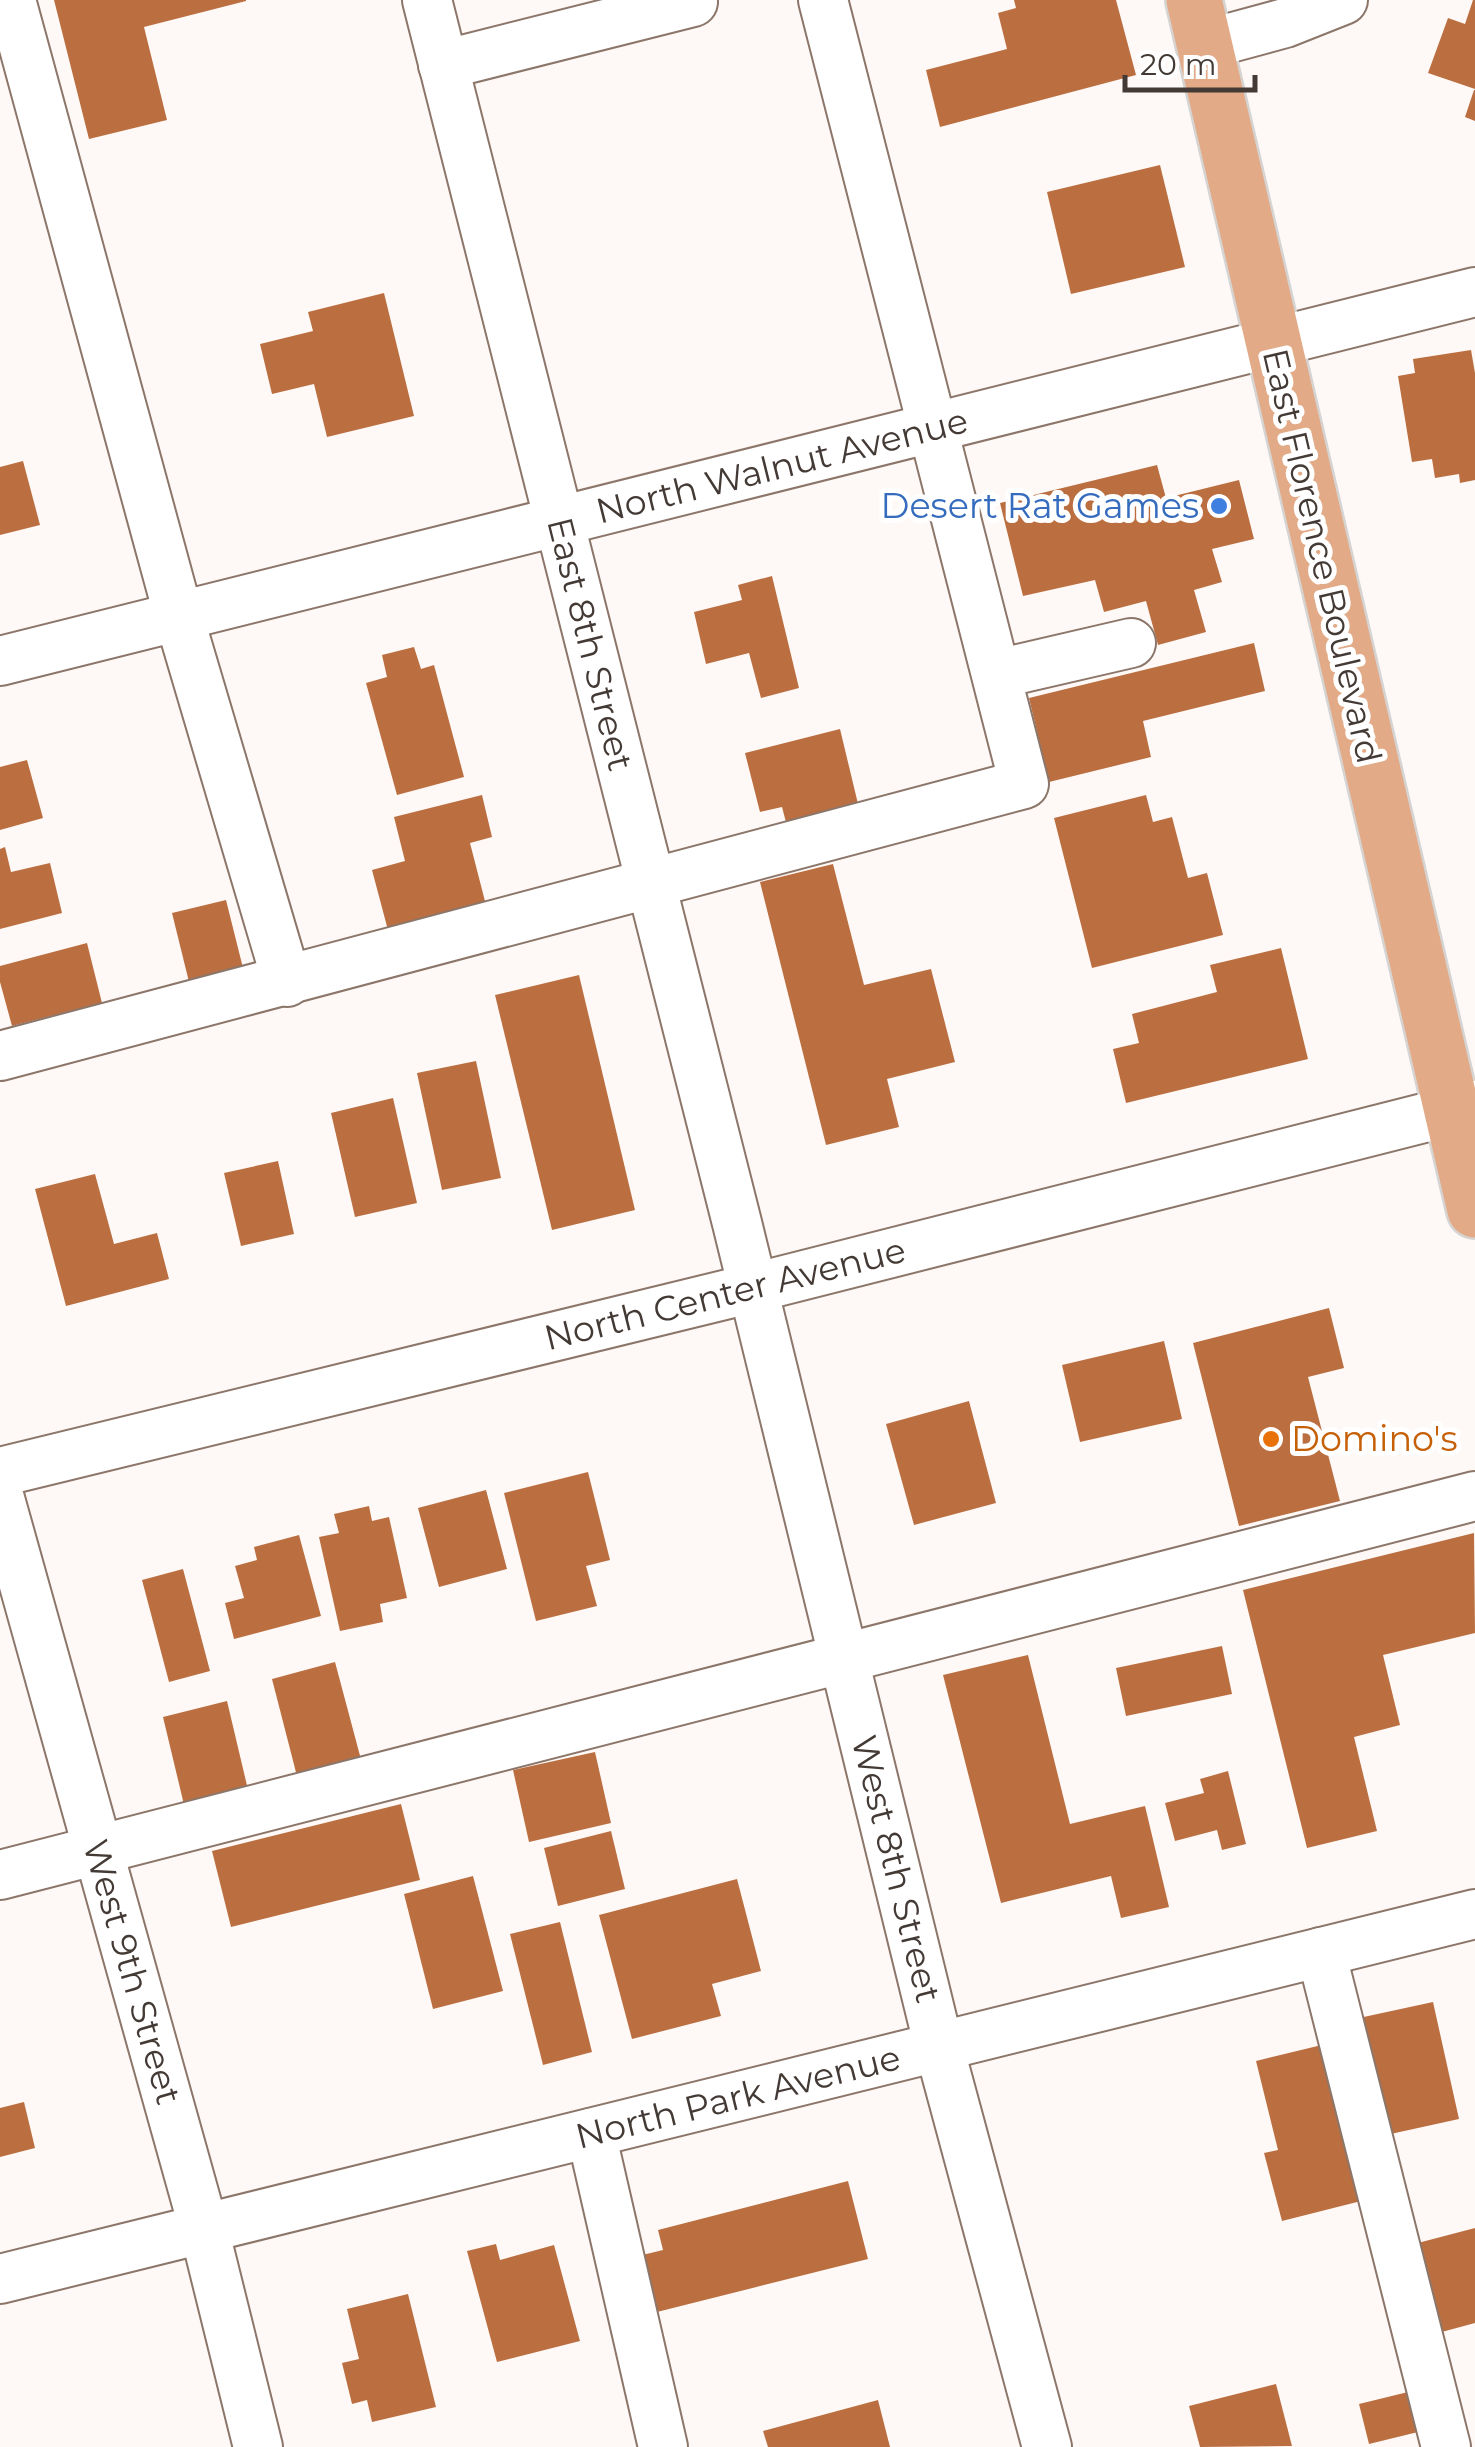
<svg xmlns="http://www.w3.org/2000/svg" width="1475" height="2447" font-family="Montserrat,sans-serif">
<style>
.building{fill:#bb6f41}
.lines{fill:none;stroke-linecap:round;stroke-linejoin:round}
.minor-casing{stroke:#8c766a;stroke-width:52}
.major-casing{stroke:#d6d4d3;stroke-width:60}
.minor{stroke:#fff;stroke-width:48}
.major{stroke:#e2aa86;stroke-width:55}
.shop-dot{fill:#3f7fe0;stroke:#fff;stroke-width:4}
.food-dot{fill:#e8710a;stroke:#fff;stroke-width:4}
.labels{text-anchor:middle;stroke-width:10;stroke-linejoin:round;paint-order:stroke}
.street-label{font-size:35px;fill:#443a35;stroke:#fff}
.shop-label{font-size:35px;fill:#366cbe;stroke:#fff;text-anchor:end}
.food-label{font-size:35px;fill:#c56008;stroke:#fff;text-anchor:start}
</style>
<rect width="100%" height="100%" fill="#fef9f6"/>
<!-- building -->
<g class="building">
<path d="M54,0H246V1L144,27L167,120L89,139Z"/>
<path d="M1014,0H1116L1136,75L940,127L926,70L1007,49L998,13L1016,8Z"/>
<path d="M1473,0H1475V89L1428,73L1448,18L1465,24Z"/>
<path d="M1474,90H1475V121L1465,117Z"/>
<path d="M1160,165L1185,267L1071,294L1047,192Z"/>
<path d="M384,293L414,416L327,437L314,384L272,394L260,344L313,331L308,312Z"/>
<path d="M1471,350L1475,373V480L1460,483L1459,474L1435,478L1432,459L1412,462L1398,376L1415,373L1413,359Z"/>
<path d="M23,461L40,525L0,535V467Z"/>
<path d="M1157,465L1166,498L1239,480L1254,539L1212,549L1222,582L1194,590L1206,632L1158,645L1146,601L1104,612L1095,580L1023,596L1000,503Z"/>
<path d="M772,576L799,688L761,698L749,653L706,664L694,612L742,600L738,585Z"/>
<path d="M1254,643L1265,691L1143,721L1151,757L1049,782L1029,698Z"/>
<path d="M414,647L421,669L434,665L464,777L397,795L366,683L387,677L382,655Z"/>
<path d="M840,729L859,808L787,826L782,807L760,812L745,753Z"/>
<path d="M27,760L43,818L0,830V767Z"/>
<path d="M482,795L492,837L470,843L487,909L389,934L372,870L405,861L394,817Z"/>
<path d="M1146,795L1153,822L1172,817L1188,878L1207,873L1223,935L1092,968L1054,818Z"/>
<path d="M5,847L11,872L50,863L62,913L0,929V849Z"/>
<path d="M833,864L864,985L931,969L955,1062L887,1079L899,1127L826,1145L760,882Z"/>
<path d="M226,900L244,972L190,986L172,913Z"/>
<path d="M87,943L102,1003L12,1026L0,982V966Z"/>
<path d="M1281,948L1308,1059L1126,1103L1113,1049L1139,1043L1132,1014L1217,992L1210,965Z"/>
<path d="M579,975L635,1210L552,1230L495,995Z"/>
<path d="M476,1061L501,1178L442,1190L417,1073Z"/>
<path d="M393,1098L417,1203L355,1217L331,1113Z"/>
<path d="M278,1161L294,1234L241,1246L224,1173Z"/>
<path d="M95,1174L114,1244L157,1233L169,1279L66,1306L35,1189Z"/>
<path d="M1329,1308L1344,1368L1308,1377L1340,1501L1239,1526L1193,1343Z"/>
<path d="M1164,1341L1182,1419L1080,1442L1062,1365Z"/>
<path d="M969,1401L996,1503L914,1525L886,1424Z"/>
<path d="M588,1472L610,1560L586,1566L597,1606L536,1621L504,1493Z"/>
<path d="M486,1490L507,1569L439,1587L418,1508Z"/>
<path d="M369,1506L372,1521L389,1517L407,1598L380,1604L383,1622L340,1631L319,1537L339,1533L334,1514Z"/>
<path d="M1474,1533L1475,1633L1383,1655L1400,1725L1354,1737L1377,1831L1307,1848L1243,1590Z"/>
<path d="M299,1535L321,1616L234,1639L225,1603L244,1598L235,1566L257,1560L254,1547Z"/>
<path d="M183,1569L210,1671L169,1682L142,1580Z"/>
<path d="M1222,1646L1232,1694L1126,1716L1116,1668Z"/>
<path d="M1028,1655L1070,1824L1145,1806L1169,1907L1121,1918L1111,1876L1001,1903L943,1675Z"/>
<path d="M335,1662L363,1767L299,1784L272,1679Z"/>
<path d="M227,1701L249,1794L185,1809L163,1717Z"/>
<path d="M595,1752L611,1823L529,1842L513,1770Z"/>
<path d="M1228,1771L1246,1844L1222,1850L1217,1830L1175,1841L1165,1803L1204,1793L1200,1779Z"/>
<path d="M401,1804L420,1880L231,1927L212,1851Z"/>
<path d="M611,1831L625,1889L558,1906L544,1848Z"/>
<path d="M473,1876L503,1991L433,2009L404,1894Z"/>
<path d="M737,1879L761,1971L712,1984L721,2016L632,2039L599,1915Z"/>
<path d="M560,1922L592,2052L543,2065L510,1934Z"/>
<path d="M1433,2002L1459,2119L1386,2135L1359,2018Z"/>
<path d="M1330,2043L1369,2199L1282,2221L1264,2153L1278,2150L1256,2061Z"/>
<path d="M24,2102L35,2148L0,2157V2108Z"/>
<path d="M848,2181L868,2259L649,2314L634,2257L663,2250L658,2230Z"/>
<path d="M1475,2228V2323L1438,2333L1414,2244Z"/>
<path d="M496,2244L500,2260L554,2245L580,2341L497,2362L467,2251Z"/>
<path d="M408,2294L436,2407L372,2422L367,2400L352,2404L342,2363L359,2359L347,2309Z"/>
<path d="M1276,2384L1292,2446L1200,2447L1189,2406Z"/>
<path d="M1408,2392L1418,2432L1369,2444L1359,2404Z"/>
<path d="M878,2400L890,2447H768L763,2431Z"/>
</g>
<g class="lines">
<!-- minor casing -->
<g class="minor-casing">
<g id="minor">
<path d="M11,0L179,617L287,982"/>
<path d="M427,0L737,1223L939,2047L1047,2447"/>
<path d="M1204,45L1285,23L1343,0"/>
<path d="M443,65L693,2"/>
<path d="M0,661L1475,292"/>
<path d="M997,674L1131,643"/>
<path d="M0,1056L1024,784L823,0"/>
<path d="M0,1472L753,1288L1475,1105"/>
<path d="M0,1499L204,2229L258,2447"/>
<path d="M0,1875L1475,1496"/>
<path d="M1321,1952L1446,2447"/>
<path d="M591,2133L663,2447"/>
<path d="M0,2279L1475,1914"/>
</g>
</g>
<!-- major casing -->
<g class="major-casing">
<path id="major" d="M1194,0L1475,1210"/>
</g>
<!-- minor -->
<use href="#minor" class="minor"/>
<!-- major -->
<use href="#major" class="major"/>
</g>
<!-- markers -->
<circle class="shop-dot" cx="1219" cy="506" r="10"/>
<circle class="food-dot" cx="1271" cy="1439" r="10"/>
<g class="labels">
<!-- street labels -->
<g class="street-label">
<text transform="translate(782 466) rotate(-14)" y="12">North Walnut Avenue</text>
<text transform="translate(1322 556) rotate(77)" y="12">East Florence Boulevard</text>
<text transform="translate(590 644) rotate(76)" y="12">East 8th Street</text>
<text transform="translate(725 1294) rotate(-14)" y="12">North Center Avenue</text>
<text transform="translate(896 1869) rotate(76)" y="12">West 8th Street</text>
<text transform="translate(132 1972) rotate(74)" y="12">West 9th Street</text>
<text transform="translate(738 2097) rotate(-14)" y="12">North Park Avenue</text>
</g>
<!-- shop labels -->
<g class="shop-label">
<text x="1199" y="518">Desert Rat Games</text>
</g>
<!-- food labels -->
<g class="food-label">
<text x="1291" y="1451">Domino's</text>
</g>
</g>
<!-- scale -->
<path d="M1125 75v15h130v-15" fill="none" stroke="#443a35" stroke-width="5"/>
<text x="1140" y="75" font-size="30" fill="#443a35" stroke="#ffffff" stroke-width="8" paint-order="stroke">20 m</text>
</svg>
